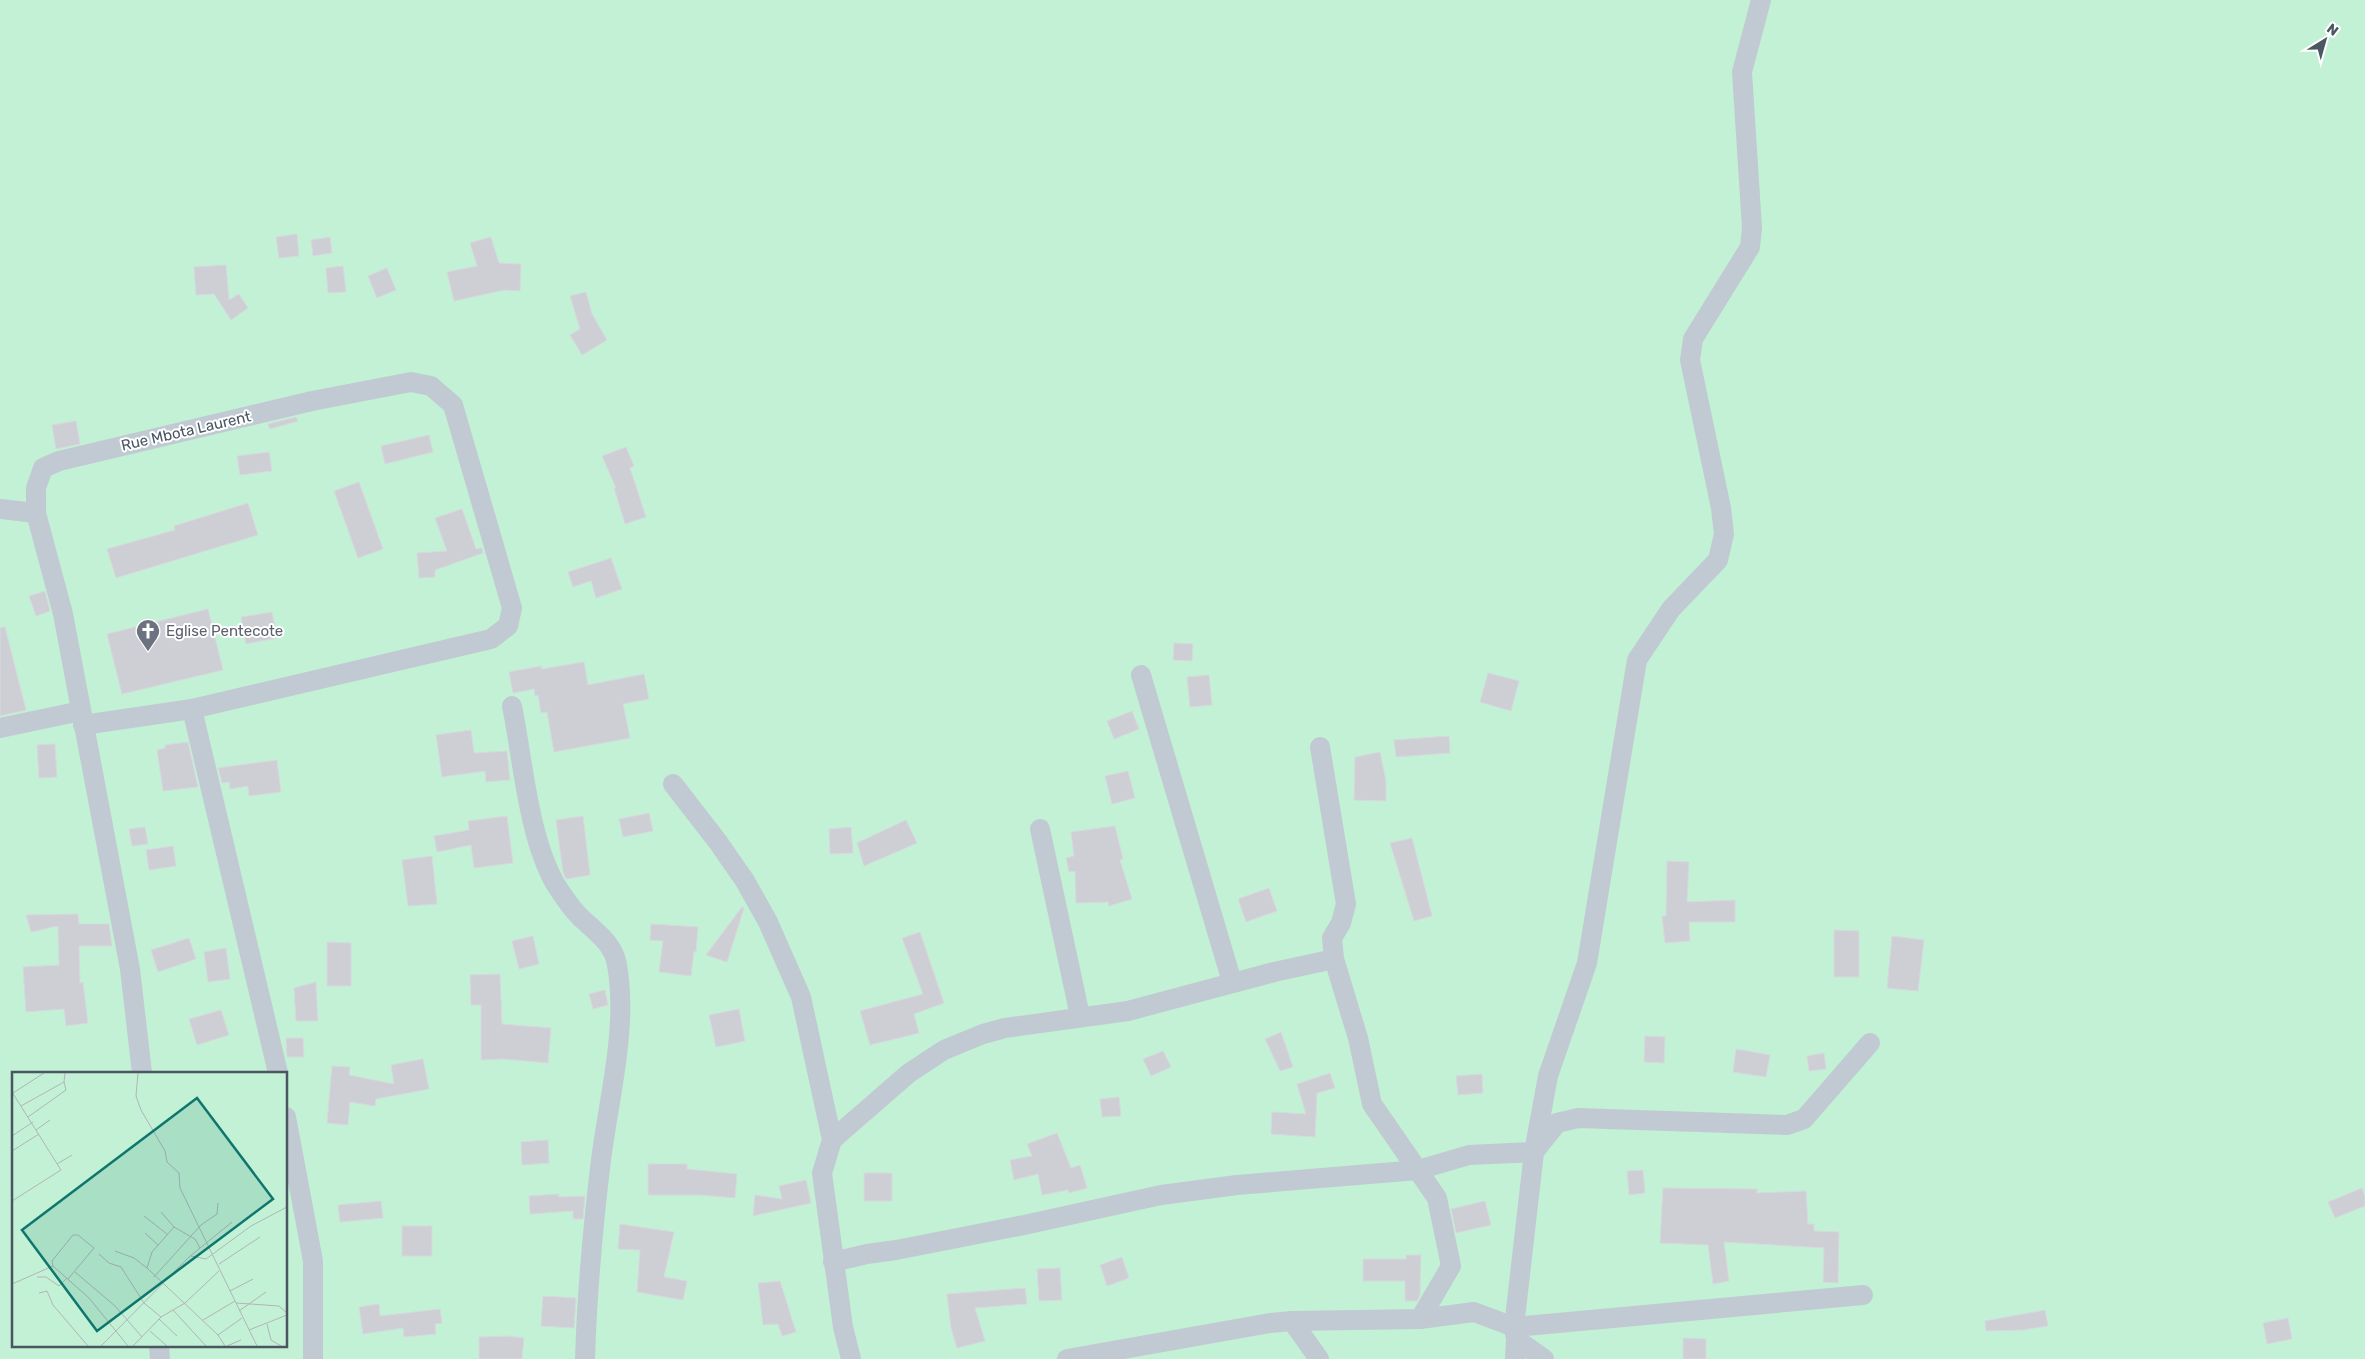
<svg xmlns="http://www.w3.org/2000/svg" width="2365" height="1359" font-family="Rubik,sans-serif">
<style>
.green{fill:#c3f1d5;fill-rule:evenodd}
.building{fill:#cdcfd5;stroke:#d7d9de}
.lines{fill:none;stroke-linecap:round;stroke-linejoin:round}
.street{stroke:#c1cad2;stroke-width:20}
.labels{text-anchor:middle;stroke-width:4;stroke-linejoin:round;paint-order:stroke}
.street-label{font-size:15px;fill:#4a5661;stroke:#fff}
.worship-label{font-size:15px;fill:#5b616d;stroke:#fff;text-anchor:start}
.inset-road{fill:none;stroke:#b1b4b9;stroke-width:1}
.view{fill:#0f766e;fill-opacity:0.15;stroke:#0f766e;stroke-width:2.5}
.inset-edge{fill:none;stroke:#4a5661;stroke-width:2.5}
</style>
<rect width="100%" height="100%" fill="#f5f3f3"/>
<!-- green -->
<path class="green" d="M0,0H2365V1359H0ZM14,1073H286V1345H14Z"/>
<!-- building -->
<g class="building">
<path d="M297,234L299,256L279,258L276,237Z"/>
<path d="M330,237L332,253L313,256L311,240Z"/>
<path d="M491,237L499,263L521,264L520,291L504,290L454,301L447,272L477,266L470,243Z"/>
<path d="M226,265L229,300L239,294L248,308L231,320L214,294L196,295L194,267Z"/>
<path d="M343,266L346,292L328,293L326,268Z"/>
<path d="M387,268L396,290L377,298L368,276Z"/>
<path d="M586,292L592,314L607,340L582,355L570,335L580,329L570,296Z"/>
<path d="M296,417L298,421L270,429L268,424Z"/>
<path d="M76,421L80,444L56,449L52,425Z"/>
<path d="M429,435L433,452L385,464L381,446Z"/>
<path d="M626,447L634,466L630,468L646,517L625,524L614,488H616L602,456Z"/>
<path d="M269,452L272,471L240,475L237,456Z"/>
<path d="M359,482L383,549L358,558L334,491Z"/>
<path d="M248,503L258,535L116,578L107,549L175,530L174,526Z"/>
<path d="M462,509L476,549L482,548L483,553L435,570V577L419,578L417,553L447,551L435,518Z"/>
<path d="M611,558L622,589L596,598L591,581L573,587L568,572Z"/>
<path d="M45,591L50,611L36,616L29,596Z"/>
<path d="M208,609L223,670L122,694L107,634Z"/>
<path d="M272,612L277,638L246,644L241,617Z"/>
<path d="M5,627L26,710L0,716V628Z"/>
<path d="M1174,643L1193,644L1192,661L1173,660Z"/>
<path d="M584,662L588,685L644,674L649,699L623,704L630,738L554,752L547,712L541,713L538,695L535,696L534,689L513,693L509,672L541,666L542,669Z"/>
<path d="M1488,673L1519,681L1511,711L1480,702Z"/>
<path d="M1209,675L1212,705L1190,707L1187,677Z"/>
<path d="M1132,711L1139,729L1114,739L1107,721Z"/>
<path d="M471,730L474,753L507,751L510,780L486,782L485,771L442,777L436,735Z"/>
<path d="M1449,736L1450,753L1396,757L1394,740Z"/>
<path d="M188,742L198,787L163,791L157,750L165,748V745Z"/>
<path d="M55,744L57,777L39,778L37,745Z"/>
<path d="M1380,752L1386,781V801L1354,800L1355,757Z"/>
<path d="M277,760L281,792L249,796L248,786L230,789L229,782L222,783L218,768Z"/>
<path d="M1128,771L1135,798L1112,804L1105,776Z"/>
<path d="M649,813L653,831L623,837L619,819Z"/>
<path d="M507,816L513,863L474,868L471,845L437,852L434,836L469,830L468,821Z"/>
<path d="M583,816L590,875L566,879L563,872L556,820Z"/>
<path d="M906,820L917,843L864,866L857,843Z"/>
<path d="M1115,826L1123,859L1120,860L1132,899L1109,906L1108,902L1076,903L1075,871L1069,872L1066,858L1074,856L1071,832Z"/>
<path d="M145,827L148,844L132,846L129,829Z"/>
<path d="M851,827L853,853L830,854L829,829Z"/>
<path d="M1412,838L1432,916L1414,921L1390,843Z"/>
<path d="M173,846L176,866L149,870L146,850Z"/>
<path d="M432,856L437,904L408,906L402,860Z"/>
<path d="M1667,861L1689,862L1687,902L1735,900V922H1689L1690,941L1665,943L1662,916H1666Z"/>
<path d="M1269,888L1277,911L1246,922L1238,899Z"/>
<path d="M742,907L744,908L727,962L706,955Z"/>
<path d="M78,914L79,924H109L112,946H79L80,983L83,982L88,1023L66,1026L64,1009L26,1012L23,967L59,965L58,926L31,932L26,915Z"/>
<path d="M651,924L698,927L696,952L694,951L691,976L659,972L663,941L650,940Z"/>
<path d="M1834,930L1859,931V977H1834Z"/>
<path d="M920,932L944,1003L914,1014L919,1033L870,1045L860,1011L923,994L902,938Z"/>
<path d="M533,936L539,964L519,969L512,941Z"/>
<path d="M1892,936L1924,940L1918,991L1887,988Z"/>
<path d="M189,938L196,959L158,972L151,950Z"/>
<path d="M327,942L351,943V986H327Z"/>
<path d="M226,948L230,979L208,982L204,952Z"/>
<path d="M500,974L502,1024L551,1028L548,1063L503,1059L481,1060V1005H471L470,975Z"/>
<path d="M316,982L318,1021H296L294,988Z"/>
<path d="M605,990L608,1005L593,1009L589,994Z"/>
<path d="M739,1009L745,1041L716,1047L709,1015Z"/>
<path d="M221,1010L229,1035L197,1045L189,1019Z"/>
<path d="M1281,1032L1293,1067L1280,1071L1265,1039Z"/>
<path d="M1645,1036L1665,1037L1664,1063L1644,1062Z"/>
<path d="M286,1038H303L304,1057H287Z"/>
<path d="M1736,1049L1770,1055L1766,1077L1733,1072Z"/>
<path d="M1163,1051L1171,1067L1151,1076L1143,1059Z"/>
<path d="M1824,1053L1826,1069L1809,1071L1807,1056Z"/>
<path d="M423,1059L429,1089L376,1099L375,1106L350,1102L348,1125L327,1123L332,1066L350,1067L349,1075L394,1084L391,1065Z"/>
<path d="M1330,1073L1335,1088L1317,1093L1315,1137L1271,1134L1272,1112L1306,1114L1297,1084Z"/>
<path d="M1482,1074L1483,1093L1458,1095L1456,1076Z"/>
<path d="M1119,1097L1121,1116L1102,1117L1100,1099Z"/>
<path d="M1057,1133L1071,1168L1080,1165L1087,1188L1069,1193L1068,1190L1042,1195L1038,1174L1014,1180L1010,1160L1032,1156L1027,1144Z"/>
<path d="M548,1140L549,1163L522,1165L521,1142Z"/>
<path d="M648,1164H687V1169L737,1174L735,1198L700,1195H648Z"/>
<path d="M1643,1170L1645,1193L1629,1195L1627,1171Z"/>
<rect x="864" y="1173" width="28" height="28"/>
<path d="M806,1180L811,1203L753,1216L755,1195L782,1199L779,1186Z"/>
<path d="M1663,1188L1757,1189V1193L1806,1191L1808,1224H1814V1231L1839,1232L1838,1283L1823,1282L1824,1248L1724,1242L1729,1281L1713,1284L1708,1245L1660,1243Z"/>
<path d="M2362,1188L2365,1197V1206L2335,1218L2328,1202Z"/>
<path d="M559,1194V1197L585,1196L583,1219H573V1211L530,1214L529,1196Z"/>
<path d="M381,1201L383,1218L340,1222L338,1205Z"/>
<path d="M1485,1201L1491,1225L1456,1233L1451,1209Z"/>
<path d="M620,1224L674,1232L664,1277L687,1281L683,1300L637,1292L640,1250L618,1249Z"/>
<rect x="402" y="1226" width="30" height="30"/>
<path d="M1406,1255H1421L1420,1295L1417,1301H1405V1281H1363V1259H1406Z"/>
<path d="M1122,1257L1129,1278L1107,1286L1100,1265Z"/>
<path d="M1060,1268L1062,1300L1039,1301L1037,1269Z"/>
<path d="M780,1281L796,1332L782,1336L778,1324L763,1325L758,1283Z"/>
<path d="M1025,1288L1027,1304L975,1308L985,1341L957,1348L951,1328L947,1294Z"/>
<path d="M543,1296L576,1298L574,1328L541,1326Z"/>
<path d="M379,1304L380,1316L440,1309L442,1323L435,1324L436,1334L404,1337L403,1328L363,1334L359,1307Z"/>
<path d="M2045,1310L2048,1326L2023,1330L1986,1331L1985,1321Z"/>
<path d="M2288,1318L2292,1339L2267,1344L2263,1323Z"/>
<path d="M507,1336L524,1338L522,1359H479V1337Z"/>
<path d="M1683,1338L1706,1339V1359H1683Z"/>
</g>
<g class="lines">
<!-- street -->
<g class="street">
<path d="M0,509L36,513V488L43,468L59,461L312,401L411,382L431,386L453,405L512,608L508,626L491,639L192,709L83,725"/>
<path d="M36,513L63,614L130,969L142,1073"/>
<path d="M1141,675L1232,982"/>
<path d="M512,706C523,760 528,837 556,885C563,896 572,909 581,918C595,931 614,944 617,965C628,1027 609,1097 601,1160C593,1226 587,1292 585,1359"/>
<path d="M192,709L278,1073"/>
<path d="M0,728L81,711"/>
<path d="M1320,747L1346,904L1341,923L1332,938L1334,959"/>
<path d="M673,784L718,842L745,881L768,922L801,997L832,1140L822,1173L843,1327L851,1359"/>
<path d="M1040,829L1080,1016"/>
<path d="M286,1117L313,1261V1359"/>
<path d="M832,1140L909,1073L944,1050L983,1034L1005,1028L1128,1011L1274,972L1334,959L1358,1038L1372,1104L1437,1198L1451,1266L1420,1319"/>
<path d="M833,1262L867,1254L896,1250L1024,1225L1161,1195L1237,1185L1418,1170L1469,1155L1534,1152L1557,1123L1578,1118L1787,1125L1804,1119L1870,1043"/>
<path d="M1292,1321L1319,1359"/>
<path d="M1516,1339L1544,1359"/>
<path d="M159,1345L160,1359"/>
<path d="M1067,1359L1270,1323L1292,1321L1420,1319L1474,1312L1514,1327L1863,1295"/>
<path d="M1515,1359L1516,1339L1514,1327L1534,1152L1548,1076L1587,963L1637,660L1671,609L1718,560L1724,534L1721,508L1690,360L1693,339L1750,247L1752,228L1742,72L1761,0"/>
</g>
</g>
<!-- icons -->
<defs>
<g id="church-pin" transform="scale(1.25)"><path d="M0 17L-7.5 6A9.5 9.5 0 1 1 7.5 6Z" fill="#6b7280" stroke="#fff"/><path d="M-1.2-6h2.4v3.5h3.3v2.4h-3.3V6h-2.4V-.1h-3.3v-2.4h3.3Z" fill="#fff"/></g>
</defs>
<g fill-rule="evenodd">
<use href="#church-pin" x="148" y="631"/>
</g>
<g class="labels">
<!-- street labels -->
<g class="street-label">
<text transform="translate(186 431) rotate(-13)" y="5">Rue Mbota Laurent</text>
</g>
<!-- worship labels -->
<g class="worship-label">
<text x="166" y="636">Eglise Pentecote</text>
</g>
</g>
<!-- overview -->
<g transform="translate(12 1072)">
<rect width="275" height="275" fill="#f5f3f3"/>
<path d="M0,1H275V274H0Z" fill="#c3f1d5"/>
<path class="inset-road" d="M126,1L124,24L129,38L153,79L155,90L167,101L168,116L245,274M0,20L49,98L0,129M1,21L32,1M9,34L52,10L53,1M16,45L54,18L52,10M24,58L38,48M0,64L21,50M0,79L27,62M45,92L60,83M149,140L162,155M132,144L155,162M133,161L146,173M103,179L122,186L135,196L206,263L213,274M87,182L97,191L109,195L132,231L149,245M179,184L194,187L239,154L275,135M207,192L248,165M41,194L77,226L116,274M135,196L140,180L162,155L183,167L188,176M63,200L103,234L130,265M25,205H34L47,214L55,206M142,205L189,153L205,142L206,131M0,212L41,194L40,189L61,163H66L82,176L56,207M218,219L241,207M27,221L35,219L41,233L76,274M224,231L267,234L275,241M161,238L194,274M227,239L254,220M147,247L165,264M191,248L223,229M255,252L259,268L269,274M237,258L275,243M138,259L155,274M206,263L230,246M89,274L177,185L220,150M121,274L149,245L173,231L207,199M215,274L229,268"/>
<path class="view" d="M185,26L261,127L85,259L10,158Z"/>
<rect width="275" height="275" class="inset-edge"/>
</g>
<!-- north arrow -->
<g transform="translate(2325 40) rotate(37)" stroke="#ffffff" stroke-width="4" paint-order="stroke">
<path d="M0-4L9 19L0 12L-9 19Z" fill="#4a5661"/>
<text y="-8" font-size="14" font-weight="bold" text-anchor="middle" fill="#4a5661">N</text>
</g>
</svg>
